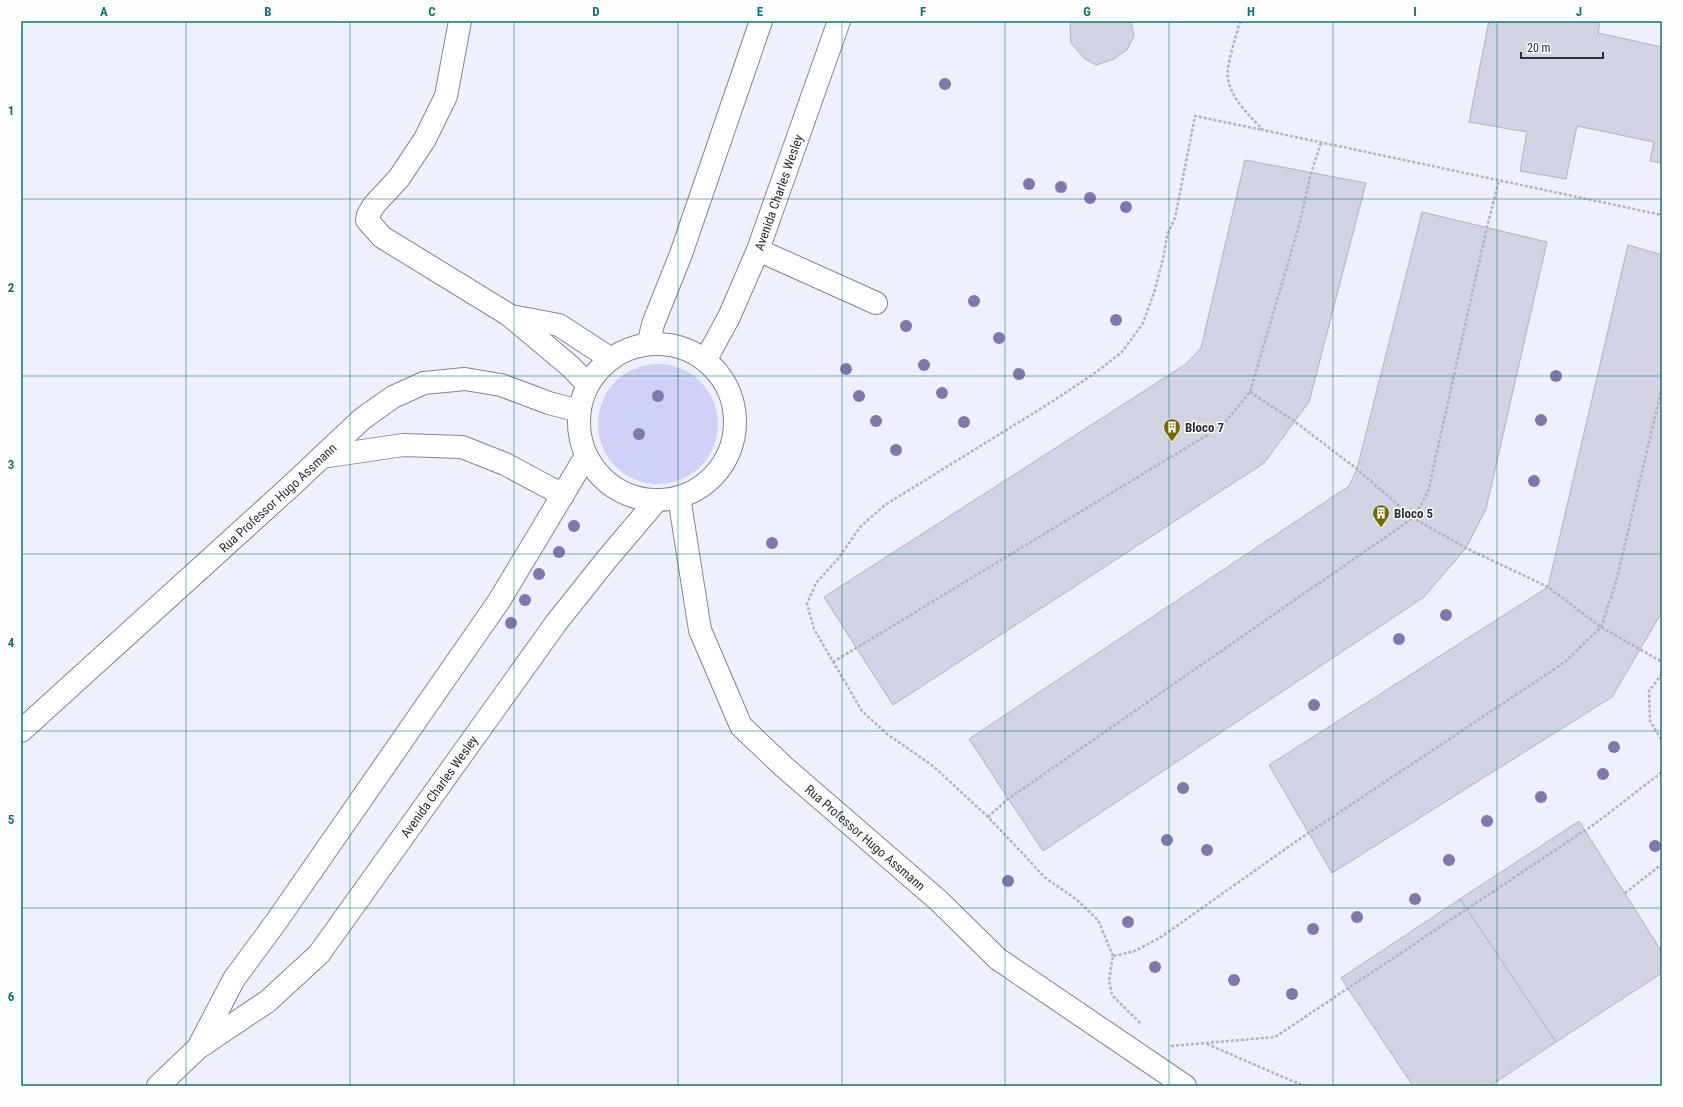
<svg xmlns="http://www.w3.org/2000/svg" width="1683" height="1107" font-family="'Roboto Condensed',sans-serif">
<style>
.green{fill:#cfd2f6}
.building{fill:#d2d3e5;stroke:#afb1c2}
.lines{fill:none;stroke-linecap:round;stroke-linejoin:round}
.minor-casing{stroke:#838595;stroke-width:24}
.path{stroke:#b0b2be;stroke-width:2.5;stroke-dasharray:3 2;stroke-linecap:butt}
.minor{stroke:#fff;stroke-width:22}
.tree{fill:#7f77ad}
.grid{fill:none;stroke:#0f766e;stroke-width:1;stroke-opacity:0.55}
.labels{text-anchor:middle;stroke-width:3;stroke-linejoin:round;paint-order:stroke}
.street-label{font-size:13px;fill:#2e2e35;stroke:#fefefe}
.poi-label{font-size:13px;font-weight:bold;fill:#2e2e35;stroke:#fefefe;text-anchor:start}
.neatline{fill:none;stroke:#0f766e;stroke-width:1.5}
.grid-label{font-size:13px;text-anchor:middle;font-weight:bold;fill:#0f766e}
</style>
<rect width="100%" height="100%" fill="#eef0ff"/>
<!-- green -->
<circle class="green" cx="658" cy="424" r="60"/>
<!-- building -->
<g class="building">
<path d="M1071,21H1131L1134,36L1127,50L1114,59L1096,65L1084,58L1071,43L1070,25Z"/>
<path d="M1489,21H1600L1598,33L1662,47V163L1650,161L1654,142L1577,126L1566,179L1520,171L1527,132L1469,122Z"/>
<path d="M1245,160L1366,183L1309,402L1264,463L893,705L824,597L1186,364L1201,348Z"/>
<path d="M1422,212L1547,242L1486,509L1466,548L1424,597L1043,851L969,739L1349,486L1357,469Z"/>
<path d="M1628,245L1662,255V612L1612,697L1332,873L1269,765L1548,587Z"/>
<path d="M1579,821L1662,952V973L1556,1042L1460,899Z"/>
<path d="M1460,899L1556,1042L1490,1086H1413L1341,978Z"/>
</g>
<g class="lines">
<!-- minor casing -->
<g class="minor-casing">
<g id="minor">
<path d="M460,21L446,96L425,139L399,178L374,205L368,215L367,220L382,237L509,315L571,367L588,385"/>
<path d="M758,250L876,303"/>
<path d="M511,316L559,325L611,359"/>
<path d="M649,342L653,324L681,254L761,21"/>
<circle cx="657" cy="422" r="78"/>
<path id="s1" d="M706,359L729,317L758,250L839,21"/>
<path d="M322,457L403,445L462,447L505,464L563,495"/>
<path id="s2" d="M679,497L700,630L741,726L784,767L939,901L998,959L1185,1086"/>
<path id="s3" d="M21,731L292,485L362,419L393,397L424,383L465,379L501,385L549,403L579,411"/>
<path d="M199,1046L234,979L276,922L499,601L586,456"/>
<path id="s4" d="M158,1086L198,1048L268,1001L319,954L556,623L607,559L657,500"/>
</g>
</g>
<!-- path -->
<g class="path">
<path d="M1240,21C1237,34 1225,68 1228,79C1232,100 1249,115 1263,130L1662,215"/>
<path d="M1250,392L1294,421L1357,469L1413,518L1466,548L1548,587L1601,627L1662,662"/>
<path d="M833,662L1222,426L1250,392L1300,222L1311,173L1321,143"/>
<path d="M1662,674L1649,691L1650,721L1662,741"/>
<path d="M988,817L1008,799L1413,518L1428,492L1487,227L1499,180"/>
<path d="M1625,893L1662,864"/>
<path d="M1113,956L1098,920L1076,899L1044,877L1027,858L988,817L933,766L887,734L862,711L814,629L807,604L816,583L837,560L861,526L885,505L1053,401L1095,373L1122,352L1143,323L1154,293L1164,255L1167,235L1175,218L1195,116L1263,130"/>
<path d="M1140,1023L1112,995L1109,980L1113,956L1135,951L1161,937L1301,838L1565,662L1601,627L1616,582L1662,387"/>
<path d="M1207,1044L1304,1086"/>
<path d="M1171,1046L1275,1037L1596,823L1662,772"/>
</g>
<!-- minor -->
<use href="#minor" class="minor"/>
</g>
<!-- trees -->
<g class="tree">
<circle cx="945" cy="84" r="6"/>
<circle cx="1029" cy="184" r="6"/>
<circle cx="1061" cy="187" r="6"/>
<circle cx="1090" cy="198" r="6"/>
<circle cx="1126" cy="207" r="6"/>
<circle cx="974" cy="301" r="6"/>
<circle cx="1116" cy="320" r="6"/>
<circle cx="906" cy="326" r="6"/>
<circle cx="999" cy="338" r="6"/>
<circle cx="924" cy="365" r="6"/>
<circle cx="846" cy="369" r="6"/>
<circle cx="1019" cy="374" r="6"/>
<circle cx="1556" cy="376" r="6"/>
<circle cx="942" cy="393" r="6"/>
<circle cx="658" cy="396" r="6"/>
<circle cx="859" cy="396" r="6"/>
<circle cx="1541" cy="420" r="6"/>
<circle cx="876" cy="421" r="6"/>
<circle cx="964" cy="422" r="6"/>
<circle cx="639" cy="434" r="6"/>
<circle cx="896" cy="450" r="6"/>
<circle cx="1534" cy="481" r="6"/>
<circle cx="574" cy="526" r="6"/>
<circle cx="772" cy="543" r="6"/>
<circle cx="559" cy="552" r="6"/>
<circle cx="539" cy="574" r="6"/>
<circle cx="525" cy="600" r="6"/>
<circle cx="1446" cy="615" r="6"/>
<circle cx="511" cy="623" r="6"/>
<circle cx="1399" cy="639" r="6"/>
<circle cx="1314" cy="705" r="6"/>
<circle cx="1614" cy="747" r="6"/>
<circle cx="1603" cy="774" r="6"/>
<circle cx="1183" cy="788" r="6"/>
<circle cx="1541" cy="797" r="6"/>
<circle cx="1487" cy="821" r="6"/>
<circle cx="1167" cy="840" r="6"/>
<circle cx="1655" cy="846" r="6"/>
<circle cx="1207" cy="850" r="6"/>
<circle cx="1449" cy="860" r="6"/>
<circle cx="1008" cy="881" r="6"/>
<circle cx="1415" cy="899" r="6"/>
<circle cx="1357" cy="917" r="6"/>
<circle cx="1128" cy="922" r="6"/>
<circle cx="1313" cy="929" r="6"/>
<circle cx="1155" cy="967" r="6"/>
<circle cx="1234" cy="980" r="6"/>
<circle cx="1292" cy="994" r="6"/>
</g>
<!-- grid -->
<path class="grid" d="M186,21V1086M350,21V1086M514,21V1086M678,21V1086M842,21V1086M1005,21V1086M1169,21V1086M1333,21V1086M1497,21V1086M21,199H1662M21,376H1662M21,554H1662M21,731H1662M21,908H1662"/>
<!-- icons -->
<defs>
<g id="building-pin" transform="scale(0.9)"><path d="M0 17L-7.5 6A9.5 9.5 0 1 1 7.5 6Z" fill="#746800" stroke="#fefefe"/><path d="M-4-6H4V6H1V3H-1V6H-4ZM-2.5-4.3h1.7v1.8h-1.7ZM.8-4.3h1.7v1.8H.8ZM-2.5-1h1.7V.8h-1.7ZM.8-1h1.7V.8H.8Z" fill="#fff"/></g>
</defs>
<g fill-rule="evenodd">
<use href="#building-pin" x="1172" y="427"/>
<use href="#building-pin" x="1381" y="513"/>
</g>
<g class="labels">
<!-- street labels -->
<g class="street-label">
<text dy="5" stroke="none"><textPath href="#s1" startOffset="182">Avenida Charles Wesley</textPath></text>
<text dy="5" stroke="none"><textPath href="#s3" startOffset="347">Rua Professor Hugo Assmann</textPath></text>
<text dy="5" stroke="none"><textPath href="#s4" startOffset="415">Avenida Charles Wesley</textPath></text>
<text dy="5" stroke="none"><textPath href="#s2" startOffset="406">Rua Professor Hugo Assmann</textPath></text>
</g>
<!-- poi labels -->
<g class="poi-label">
<text x="1185" y="432">Bloco 7</text>
<text x="1394" y="518">Bloco 5</text>
</g>
</g>
<!-- border -->
<rect width="1683" height="1107" fill="none" stroke="#fefefe" stroke-width="44"/>
<!-- scale -->
<path d="M1521 52v6h82v-6" fill="none" stroke="#2e2e35" stroke-width="2"/>
<text x="1527" y="52" font-size="12" fill="#2e2e35" stroke="#fefefe" stroke-width="3" paint-order="stroke">20 m</text>
<rect x="22" y="22" width="1639" height="1063" class="neatline"/>
<g class="grid-label">
<text x="104" y="16">A</text>
<text x="268" y="16">B</text>
<text x="432" y="16">C</text>
<text x="596" y="16">D</text>
<text x="760" y="16">E</text>
<text x="923" y="16">F</text>
<text x="1087" y="16">G</text>
<text x="1251" y="16">H</text>
<text x="1415" y="16">I</text>
<text x="1579" y="16">J</text>
<text x="11" y="115">1</text>
<text x="11" y="292">2</text>
<text x="11" y="469">3</text>
<text x="11" y="647">4</text>
<text x="11" y="824">5</text>
<text x="11" y="1001">6</text>
</g>
</svg>
